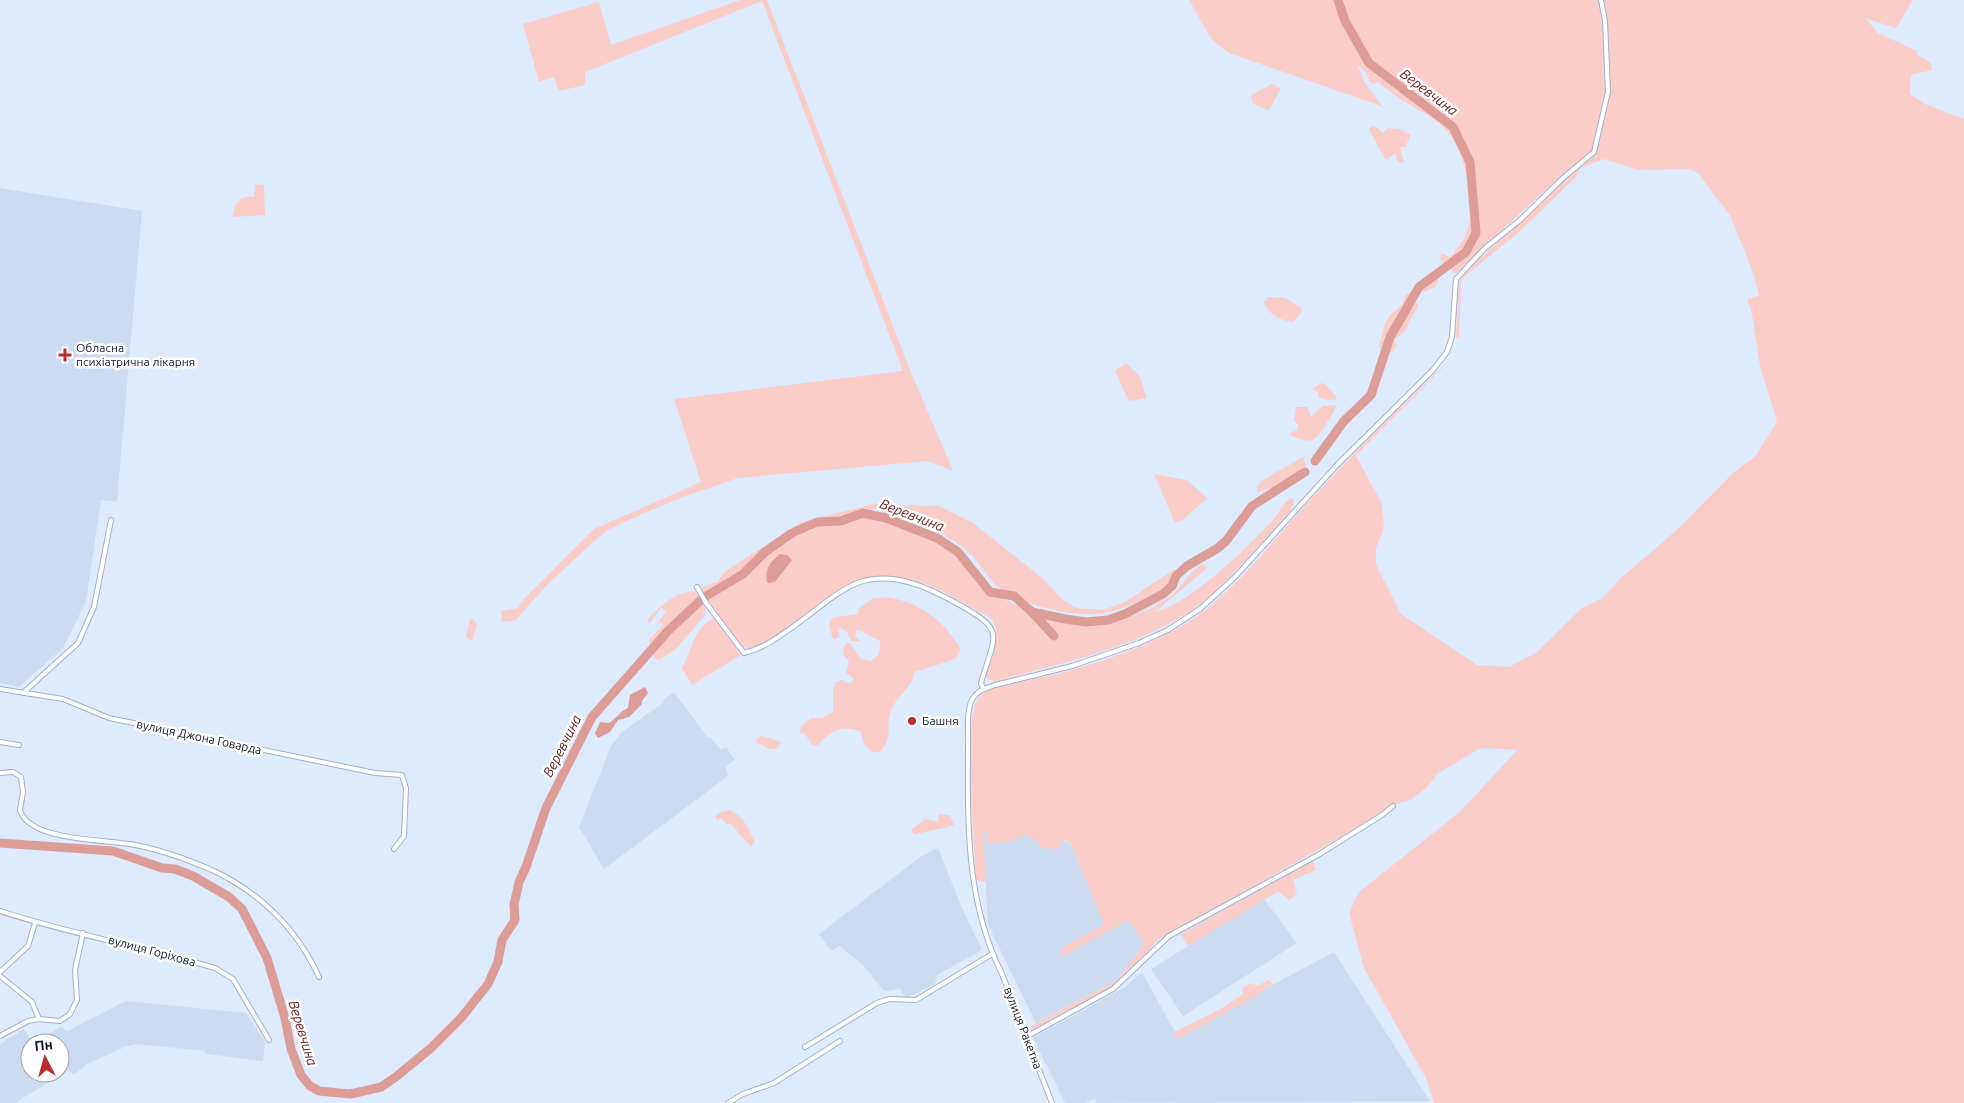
<svg xmlns="http://www.w3.org/2000/svg" width="1964" height="1103" font-family="Ubuntu,sans-serif">
<style>
.built{fill:#cddbf1}
.green{fill:#fbcdc9}
.water{fill:#dd9d97}
.lines{fill:none;stroke-linecap:round;stroke-linejoin:round}
.river{stroke:#dd9d97;stroke-width:9}
.street-casing{stroke:#9eb1cf;stroke-width:6}
.street{stroke:#fff;stroke-width:4}
.poi-dot{fill:#bb2c2f;stroke:#fff;stroke-width:2}
.labels{text-anchor:middle;stroke-width:5;stroke-linejoin:round;paint-order:stroke}
.poi-label{font-size:12px;fill:#131a25;stroke:#fff;text-anchor:start}
.street-label{font-size:12px;fill:#131a25;stroke:#fff}
.water-label{font-size:14px;font-style:italic;fill:#6f2322;stroke:#fff}
</style>
<rect width="100%" height="100%" fill="#deeafd"/>
<!-- built -->
<g class="built">
<path d="M0,188L142,211L117,502L101,500L86,601L63,648L19,687L0,683Z"/>
<path d="M674,692L708,738L710,737L721,750L726,747L735,760L726,766L728,776L604,869L579,827L611,746L621,733L663,703L664,699Z"/>
<path d="M1032,830L1070,843L1107,930L1128,920L1144,944L1117,980L1036,1023L988,925L983,831Z"/>
<path d="M938,848L961,906L982,950L937,975L935,984L906,998L899,988L891,991L883,990L864,966L840,946L831,951L819,934L922,856Z"/>
<path d="M1264,899L1297,943L1183,1016L1151,969Z"/>
<path d="M1334,952L1430,1101L1094,1103L1097,1102L1095,1098L1086,1103H1065L1033,1038L1127,986L1142,972L1177,1036Z"/>
<path d="M126,1001L246,1013L265,1042L263,1061L207,1054L204,1051L137,1044L127,1046L87,1064L74,1075L69,1070L15,1103H0V1044L24,1029L33,1043H30V1073H60V1043H34L61,1027L67,1031Z"/>
</g>
<!-- green -->
<g class="green">
<path d="M740,0H767L910,370L953,471L928,461L738,478L680,498L633,518L608,530L594,541L545,587L516,620L502,622L501,611L518,608L521,602L594,529L701,482L674,399L903,371L762,1L585,72V85L559,91L554,77L539,82L523,24L599,2L611,45Z"/>
<path d="M1189,0H1599L1604,18L1605,94L1593,151L1539,196L1455,274L1440,259L1441,253L1450,257C1458,247 1467,238 1469,225C1474,199 1465,154 1449,133C1430,111 1398,103 1378,81L1374,84L1369,81L1366,72L1357,64L1365,83L1384,109L1381,106L1229,53L1211,39Z"/>
<path d="M1604,0H1913L1896,28L1865,18L1878,33L1917,51L1916,54L1931,63L1932,70L1911,75L1910,94L1925,104L1964,119V1103H1434L1426,1078L1364,968L1349,913L1359,892L1461,811L1517,750L1486,748L1479,749L1438,773L1427,787L1412,799L1389,807L1375,818L1158,940L1122,979L1109,989L1033,1030L1031,1026L1117,980L1144,944L1128,920L1059,958L1066,945C1079,939 1092,932 1104,924L1070,842L1060,839L1061,846L1058,849L1042,848L1035,839L1025,834C1015,842 1001,843 988,843L987,831H983L986,882L976,880C974,850 964,720 977,700C980,696 984,692 989,690C1008,681 1032,680 1053,675C1095,664 1137,650 1175,630C1226,602 1264,551 1302,509C1350,457 1399,406 1452,358L1356,456L1381,502L1384,524L1383,531L1376,548V565L1401,614L1477,665L1509,667L1537,652L1582,608L1603,598L1621,578L1680,527L1734,472L1756,456L1777,421L1760,366L1752,314L1747,299L1759,296L1754,275L1731,217L1698,173L1689,169L1639,170L1603,159L1581,168L1575,178L1518,233L1465,276L1461,281L1459,339L1456,337L1459,282L1463,274L1594,153L1598,146L1609,95L1607,19Z"/>
<path d="M1272,84L1281,88L1269,110L1253,104L1251,95Z"/>
<path d="M1372,126L1377,127L1382,133L1388,128L1399,129L1411,135L1405,147H1400L1404,163L1398,162L1395,153L1386,160L1369,130Z"/>
<path d="M255,184L264,185L265,215L233,217C234,203 240,195 254,197Z"/>
<path d="M1437,269L1439,279L1435,287L1424,292L1421,290C1422,278 1428,274 1437,269Z"/>
<path d="M1415,289L1418,292L1415,299L1418,306L1404,332L1394,340L1397,346L1392,352L1379,347L1384,326L1390,315L1402,305L1406,295Z"/>
<path d="M1268,297L1285,298L1301,307V313L1293,322C1279,320 1270,316 1264,302Z"/>
<path d="M1126,363L1139,375L1147,398L1129,401L1115,371Z"/>
<path d="M1321,383L1325,384L1336,396V400H1328L1318,397L1319,393L1313,389Z"/>
<path d="M1336,405C1335,412 1332,414 1329,419C1317,440 1312,447 1289,434L1297,430L1299,425L1294,421L1296,407H1307L1311,417L1323,406Z"/>
<path d="M1303,457L1306,466L1304,469L1278,486L1257,492V488L1261,481Z"/>
<path d="M1154,474L1187,480L1207,498L1184,519L1175,523Z"/>
<path d="M1291,498L1294,500C1293,517 1271,533 1260,545C1236,569 1213,598 1184,615C1126,651 1059,663 994,682L986,677C991,659 1002,636 992,619C956,599 919,573 876,577C870,577 862,578 857,580C837,590 761,656 744,647C731,641 710,607 702,593L701,588L718,581L724,572L802,522L873,504L939,506L973,523L1042,578L1064,601L1077,608L1103,610L1125,602L1175,569L1179,581C1156,592 1133,606 1109,612C1081,620 1019,605 997,586C987,578 981,565 973,556C953,537 906,512 879,509C864,507 845,516 831,520L834,522L863,515L881,517L941,542L961,559L984,591L1019,606L1032,616C1044,612 1071,623 1085,623C1116,624 1157,611 1178,589C1187,579 1190,572 1202,564L1208,567L1155,612C1194,601 1243,551 1272,521C1279,514 1282,503 1291,498Z"/>
<path d="M695,591L705,606V615L675,650L659,660L654,658L649,640L663,625L661,622L657,624L666,611L661,608L649,624L648,619C662,605 673,593 695,591Z"/>
<path d="M888,597C920,603 945,621 961,650L955,659L915,672C912,687 899,694 892,708C884,726 895,736 880,752H872L863,742L861,732C842,724 831,730 818,745L813,746L805,734L800,733L801,726L812,718H822L833,713V690L836,682L842,680L847,683L852,682L854,678L846,673L849,661L844,656L843,648L847,643L850,644L861,659L871,661C879,656 881,650 880,641L857,629L855,636L860,641H851L847,632L840,628L838,631L840,637L833,639L829,626L830,620L836,617L858,614L859,608L872,599Z"/>
<path d="M715,617L741,655L692,685L682,668C694,647 692,630 715,617Z"/>
<path d="M470,619H474L477,626L472,641L466,637Z"/>
<path d="M762,736L782,742L776,749H769L756,742L757,738Z"/>
<path d="M730,810L742,818L755,841L751,847L731,824H726L722,818L717,820L715,816L721,812Z"/>
<path d="M939,814L950,815L954,825C941,830 928,830 915,835L911,830L925,819L938,822Z"/>
<path d="M1313,860L1316,870L1293,880L1297,894L1289,900L1278,891L1188,946L1181,934Z"/>
<path d="M1269,980L1273,984L1261,991L1260,994L1177,1039L1174,1032C1198,1020 1222,1010 1243,994V987L1251,983L1257,986Z"/>
</g>
<!-- water -->
<g class="water">
<path d="M780,554L787,555L792,560L775,582L767,583C764,569 770,562 780,554Z"/>
<path d="M645,687L648,693L642,701V704L629,717L618,720L610,732L598,738L595,733L600,722L609,723C617,718 619,712 628,708L630,695Z"/>
</g>
<g class="lines">
<!-- river -->
<g class="river">
<path d="M1315,461L1344,421L1371,395L1390,337L1419,287L1466,252L1476,233L1470,162L1453,127L1369,63L1345,21L1338,0"/>
<path d="M1032,612L1054,636"/>
<path d="M0,843L113,851L162,868L175,869L193,876L229,897L242,909L267,958L285,1018L291,1049L301,1075L310,1086L319,1091L350,1094L364,1091L381,1087L397,1076L431,1048L461,1018L488,984L498,962L502,940L515,920L514,905L519,882L526,867L546,808L592,717L668,631L703,598L743,574L765,552L792,533L817,522L841,521L863,513L886,518L937,538L958,552L990,592L1014,596L1032,612L1065,619L1086,622L1108,620L1125,614L1163,594L1172,586L1176,576L1187,566L1218,548L1226,541L1252,506L1305,472"/>
</g>
<!-- street casing -->
<g class="street-casing">
<g id="street">
<path d="M697,587L706,603L744,653C764,648 777,638 794,626C813,613 839,589 860,582C895,571 929,588 958,604C1007,631 995,634 981,683L983,689"/>
<path d="M0,689L63,699L109,718L375,773L402,775L406,788L404,836L394,849"/>
<path d="M23,693L78,643L94,607L111,520"/>
<path d="M0,742L19,745"/>
<path d="M0,773L13,772L21,777L23,792L20,810C29,842 108,839 135,845C162,850 189,860 214,871C262,894 297,929 319,977"/>
<path d="M0,911C70,934 144,947 215,968L233,979L269,1040"/>
<path d="M0,972L28,946L35,923"/>
<path d="M0,976L32,1002L39,1019"/>
<path d="M0,1036L28,1021L39,1019L60,1021L70,1014L77,1000L75,970L83,933"/>
<path d="M1026,1037L1113,989L1169,936L1318,855L1382,815L1393,806"/>
<path d="M805,1047L877,1003L889,999L916,1000L992,954"/>
<path d="M728,1103L743,1094L774,1083L840,1041"/>
<path d="M1052,1103L1002,974C967,904 967,827 968,751C969,735 965,711 973,698C978,690 987,688 995,685L1072,666L1139,643L1168,630L1200,609L1235,577L1337,465L1432,371L1447,352L1452,337L1456,279L1485,248L1519,221L1563,178L1594,152L1608,92L1605,21L1601,0"/>
</g>
</g>
<!-- street -->
<use href="#street" class="street"/>
</g>
<!-- markers -->
<g class="poi-dot">
<path d="M62.5 347.5h5v5h5v5h-5v5h-5v-5h-5v-5h5z"/>
<circle cx="912" cy="721" r="5"/>
</g>
<g class="labels">
<!-- poi labels -->
<g class="poi-label">
<text x="76" y="352">Обласна<tspan x="76" dy="14">психіатрична лікарня</tspan></text>
<text x="922" y="725">Башня</text>
</g>
<!-- street labels -->
<g class="street-label">
<text transform="translate(199 737) rotate(12)" y="4">вулиця Джона Говарда</text>
<text transform="translate(152 951) rotate(15)" y="4">вулиця Горіхова</text>
<text transform="translate(1023 1028) rotate(69)" y="4">вулиця Ракетна</text>
</g>
<!-- water labels -->
<g class="water-label">
<text transform="translate(1429 92) rotate(37)" y="5">Веревчина</text>
<text transform="translate(912 515) rotate(21)" y="5">Веревчина</text>
<text transform="translate(562 746) rotate(-63)" y="5">Веревчина</text>
<text transform="translate(303 1033) rotate(73)" y="5">Веревчина</text>
</g>
</g>
<!-- north arrow -->
<g transform="translate(45 1058) rotate(354)"><circle r="24" fill="#ffffff" stroke="#a1a3a8"/>
<path d="M0-4L9 19L0 12L-9 19Z" fill="#bb2c2f"/>
<text y="-8" font-size="14" font-weight="bold" text-anchor="middle" fill="#131a25">Пн</text>
</g>
</svg>
